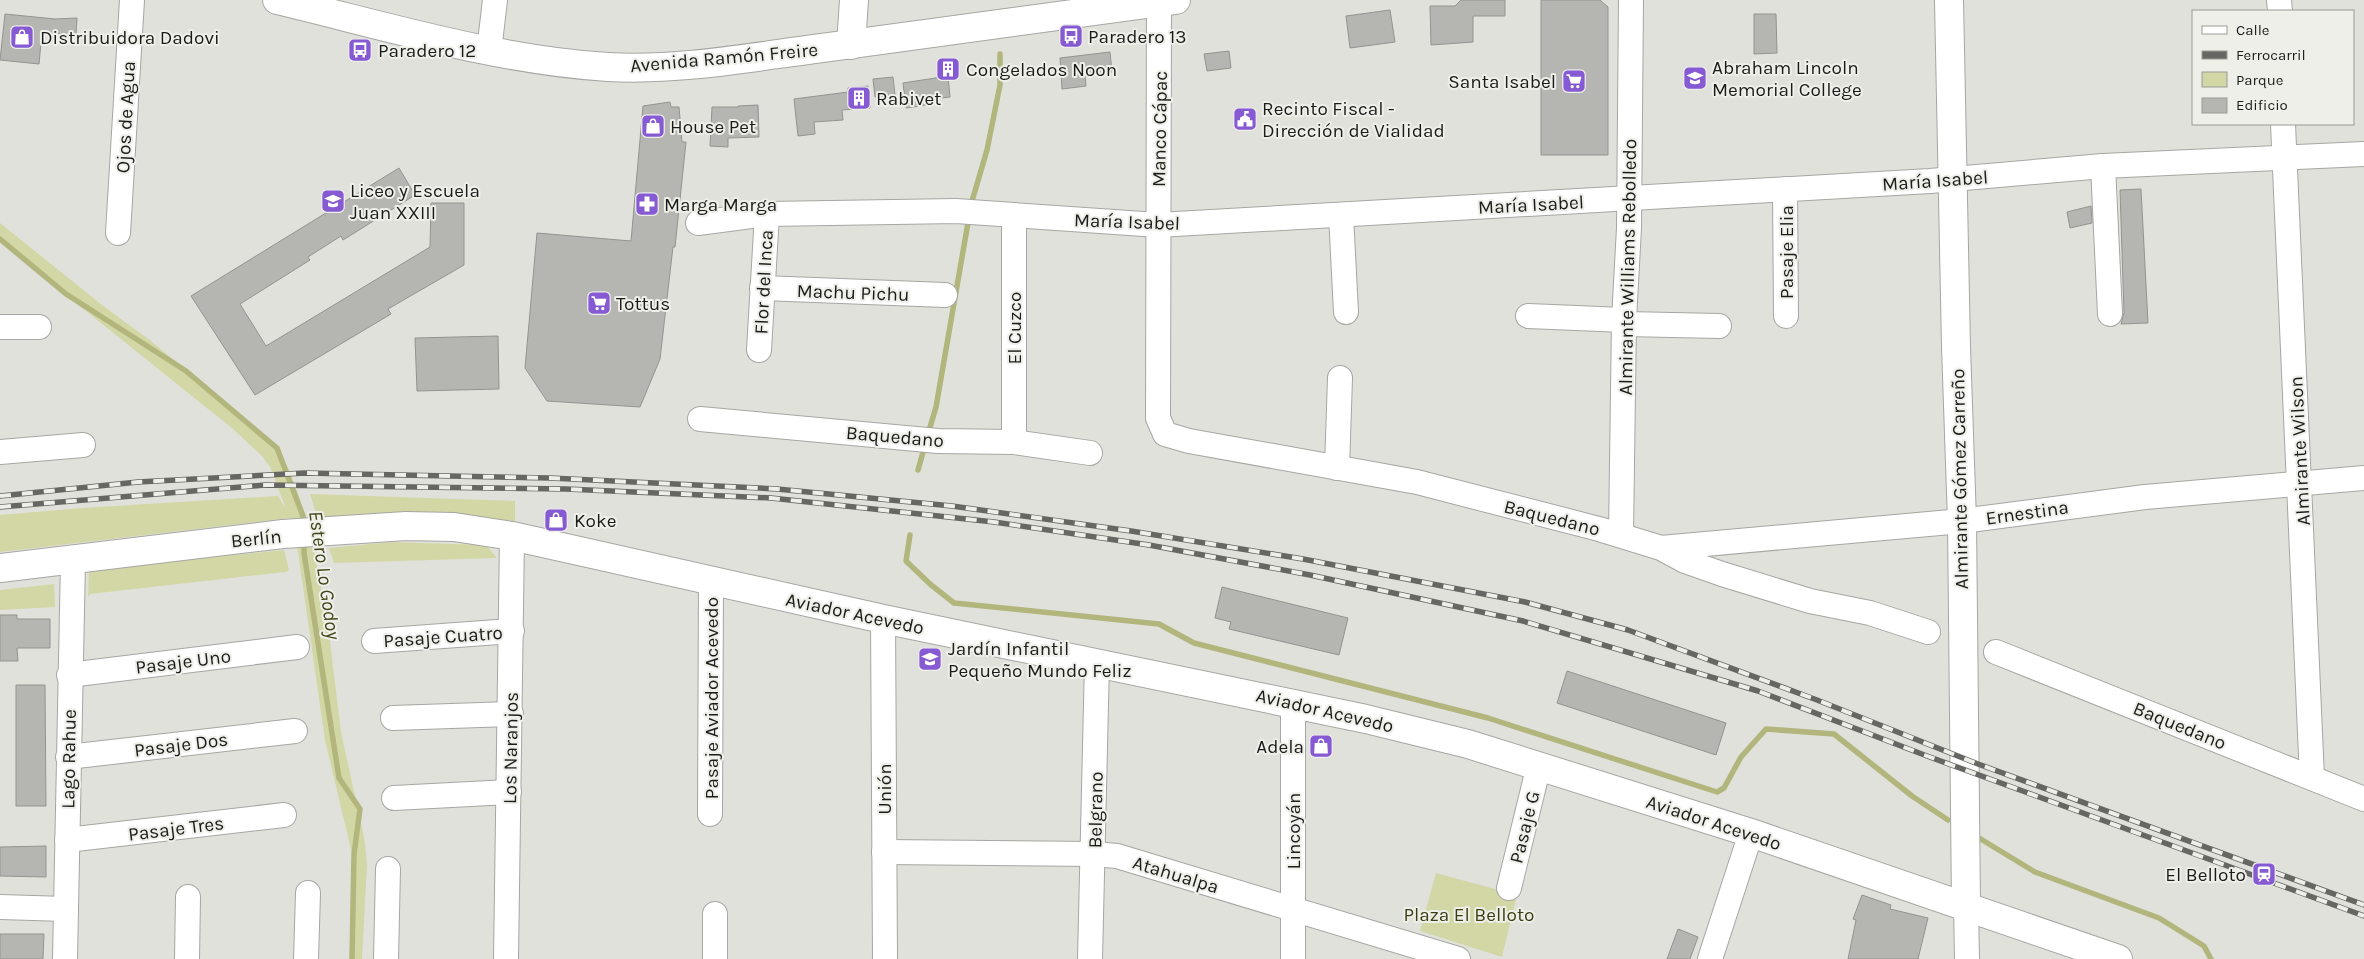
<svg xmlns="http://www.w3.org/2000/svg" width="2364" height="959" font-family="Karla,sans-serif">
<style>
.green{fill:#d3d7a6}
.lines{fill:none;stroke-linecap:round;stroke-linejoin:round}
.stream{stroke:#b2b67d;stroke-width:5.5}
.building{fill:#b5b5b1;stroke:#93948f}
.minor-casing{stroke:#a6a6a2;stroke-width:26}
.major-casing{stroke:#a6a6a2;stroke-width:30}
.minor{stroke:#fff;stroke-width:24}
.major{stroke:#fff;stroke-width:28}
.rail-casing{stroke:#666663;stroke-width:5.5}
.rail{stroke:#eeefe9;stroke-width:4;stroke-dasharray:11;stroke-linecap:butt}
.labels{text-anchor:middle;stroke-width:4;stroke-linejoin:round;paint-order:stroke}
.poi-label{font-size:19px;fill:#1b1c1a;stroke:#eeefe9;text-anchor:start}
.street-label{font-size:19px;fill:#1b1c1a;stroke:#eeefe9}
.park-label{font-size:19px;fill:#3c3e11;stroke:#eeefe9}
.water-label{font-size:20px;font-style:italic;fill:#434519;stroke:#eeefe9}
</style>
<rect width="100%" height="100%" fill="#e1e1dc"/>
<!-- green -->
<g class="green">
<path d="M0,223L102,305L151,341L228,405L271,442L289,469L305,514L314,551L328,625L341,732L365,842L367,865L362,959H350L353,858L325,740L298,552L290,518L0,552V515L82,508L278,496L286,509L270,467L262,456L233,429L0,242Z"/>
<path d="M310,494L515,501V529L318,520Z"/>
<path d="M392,542L486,545L497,558L334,563L329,548Z"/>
<path d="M284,550L289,570L286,572L90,594L88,597L89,570Z"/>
<path d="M54,584L55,607L0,610V590Z"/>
<path d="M1436,873L1517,895L1502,957L1420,931Z"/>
</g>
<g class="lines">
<!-- stream -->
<g class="stream">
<path d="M970,208L987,150L1000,85V54"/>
<path d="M0,239L66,294L186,371L277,448L303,516V525"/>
<path d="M928,434L936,407L969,217"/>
<path d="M918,470L925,445"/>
<path d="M910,535L906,561L930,584L954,603L1159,624L1194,643L1488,718L1717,792L1724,788L1741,757L1766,729L1834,734L1912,796L1948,820"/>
<path d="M304,540V553L339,778L360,809L354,854L352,959"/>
<path d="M1979,838L2035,872L2159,918L2204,946L2211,959"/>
</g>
</g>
<!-- building -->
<g class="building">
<path d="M1461,0H1505V16H1473V42L1431,45L1430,6H1455Z"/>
<path d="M1541,0H1600L1608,7V155H1541Z"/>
<path d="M1390,10L1395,42L1350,48L1346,16Z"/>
<path d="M5,14L55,19L77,18L76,35L42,32L39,64L0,60Z"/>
<path d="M1754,14H1776L1777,53L1754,54Z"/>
<path d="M1229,51L1231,68L1207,71L1204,54Z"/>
<path d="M1110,52L1112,72L1085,75L1086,86L1062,89L1060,58Z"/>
<path d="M948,76L950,97L925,100L926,105L906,108L903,83Z"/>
<path d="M893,77L895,95L875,97L873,79Z"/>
<path d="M868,86L870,108L842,110L843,120L814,122L815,134L798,136L794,99L848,92V88Z"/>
<path d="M670,102L671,107H679L682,142H686L675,247H673L660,359L640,407L547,401L525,368L537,233L631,241L643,106Z"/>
<path d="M758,105L759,137L728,138V147L710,146L712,107H738V106Z"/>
<path d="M399,168L415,195L343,240L341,236L308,257L310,260L240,304L266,346L430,247L431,203H464V265L388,309L391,314L255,395L191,296Z"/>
<path d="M2141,189L2148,323L2121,324L2124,313L2120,190Z"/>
<path d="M2091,206L2092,223L2070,228L2067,212Z"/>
<path d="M498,336L499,389L417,391L415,338Z"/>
<path d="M1222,587L1348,618L1339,655L1229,629L1231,622L1215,618Z"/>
<path d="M0,615H17V619H50V648H17L18,661H0Z"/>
<path d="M1567,671L1726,723L1716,755L1557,703Z"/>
<path d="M16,685H45L46,806H16Z"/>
<path d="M46,846V877L0,876V847Z"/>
<path d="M1862,895L1891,905L1890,909L1928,918L1918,959H1848L1856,920L1853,919Z"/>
<path d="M1678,929L1698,937L1690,959H1667Z"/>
<path d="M0,934H44L43,959H0Z"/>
</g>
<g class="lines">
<!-- minor casing -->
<g class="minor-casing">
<g id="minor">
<path d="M2279,0L2280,11"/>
<path d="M1159,2L1158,418L1165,434L1189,441L1417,482L1599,529L1661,548L1685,561L1722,574L1810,601L1870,613L1928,632"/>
<path d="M489,51L495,0"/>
<path d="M2283,124L2312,778"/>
<path d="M2103,166L2110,314"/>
<path d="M1785,189L1786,316"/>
<path d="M1014,215V442"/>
<path d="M1341,215L1346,312"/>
<path d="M698,223L767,214L956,211L1158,225L1930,181L2103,166L2364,154"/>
<path d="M118,233L132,0"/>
<path d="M762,288L945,295"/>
<path d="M1528,316L1624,320"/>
<path d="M1625,324L1719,326"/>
<path d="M0,327H39"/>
<path d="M759,350L767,214"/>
<path d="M700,419L938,441L1014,442L1090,453"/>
<path d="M0,452L83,445"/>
<path d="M1337,468L1340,378"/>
<path d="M1621,535L1624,320L1629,228L1631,0"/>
<path d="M1661,548L1962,521L2145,497L2364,478"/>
<path d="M883,619L885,959"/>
<path d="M374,641L512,631"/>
<path d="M1996,652L2364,799"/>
<path d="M69,675L297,647"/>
<path d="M393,718L511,714"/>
<path d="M68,757L295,731"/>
<path d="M394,798L509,792"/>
<path d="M710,814L711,582"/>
<path d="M67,840L284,815"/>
<path d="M884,852L1094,854L1117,856L1458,959"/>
<path d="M1509,888L1539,765"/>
<path d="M1966,905L1967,959"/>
<path d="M0,907L66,909"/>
<path d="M715,914V959"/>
<path d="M65,959L73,560"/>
<path d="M187,959L188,897"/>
<path d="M306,959L308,893"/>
<path d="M386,959L388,869"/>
<path d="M506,959L512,536"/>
<path d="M1090,959L1097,662"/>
<path d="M1293,959V703"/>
<path d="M1710,959L1751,833"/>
</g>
</g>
<!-- major casing -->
<g class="major-casing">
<g id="major">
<path d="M277,0C386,26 496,60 608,67C679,71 752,57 822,48C940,33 1058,17 1176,0"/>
<path d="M1949,0L1956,347L1962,521L1966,905"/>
<path d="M851,45L854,0"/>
<path d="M0,568L283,534L406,526L454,527L512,536L883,619L1366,719L1468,744L1751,833L2118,959"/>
</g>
</g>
<!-- minor -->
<use href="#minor" class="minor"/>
<!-- major -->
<use href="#major" class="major"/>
<!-- rail casing -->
<g class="rail-casing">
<g id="rail">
<path d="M0,496L138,482L305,473L550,478L777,489L952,506L1131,531L1303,559L1525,602L1628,630L1817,700L1978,764L2364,905"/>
<path d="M0,507L265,485L566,489L771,498L994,522L1149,545L1310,575L1523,621L1758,691L1927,756L2364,916"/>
</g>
</g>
<!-- rail -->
<use href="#rail" class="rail"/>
</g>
<!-- icons -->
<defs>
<g id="bus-square" transform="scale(1.25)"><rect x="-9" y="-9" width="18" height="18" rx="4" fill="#865ad3" stroke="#eeefe9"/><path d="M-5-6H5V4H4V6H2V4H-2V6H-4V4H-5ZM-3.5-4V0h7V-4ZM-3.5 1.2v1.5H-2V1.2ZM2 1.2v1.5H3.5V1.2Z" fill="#fff"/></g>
<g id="shop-square" transform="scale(1.25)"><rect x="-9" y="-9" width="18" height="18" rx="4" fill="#865ad3" stroke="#eeefe9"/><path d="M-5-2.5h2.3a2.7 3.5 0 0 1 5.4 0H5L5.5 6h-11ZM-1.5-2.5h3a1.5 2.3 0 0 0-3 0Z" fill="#fff"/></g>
<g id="building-square" transform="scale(1.25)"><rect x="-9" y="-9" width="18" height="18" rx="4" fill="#865ad3" stroke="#eeefe9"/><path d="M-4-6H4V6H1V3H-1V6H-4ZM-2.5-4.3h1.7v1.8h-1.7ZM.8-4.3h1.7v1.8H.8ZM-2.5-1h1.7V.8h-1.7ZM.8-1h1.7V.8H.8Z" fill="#fff"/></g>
<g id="school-square" transform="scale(1.25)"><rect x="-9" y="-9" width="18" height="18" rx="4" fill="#865ad3" stroke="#eeefe9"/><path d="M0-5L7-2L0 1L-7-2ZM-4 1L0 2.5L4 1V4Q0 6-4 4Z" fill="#fff"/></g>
<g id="supermarket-square" transform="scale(1.25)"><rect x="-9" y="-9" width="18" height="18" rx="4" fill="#865ad3" stroke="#eeefe9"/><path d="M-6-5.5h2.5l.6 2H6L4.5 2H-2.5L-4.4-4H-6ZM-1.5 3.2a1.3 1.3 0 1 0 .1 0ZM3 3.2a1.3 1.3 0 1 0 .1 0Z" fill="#fff"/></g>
<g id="civic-square" transform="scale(1.25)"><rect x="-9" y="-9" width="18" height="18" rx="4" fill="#865ad3" stroke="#eeefe9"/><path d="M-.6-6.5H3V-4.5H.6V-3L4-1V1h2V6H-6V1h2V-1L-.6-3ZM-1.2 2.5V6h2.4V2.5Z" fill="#fff"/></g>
<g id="pharmacy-square" transform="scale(1.25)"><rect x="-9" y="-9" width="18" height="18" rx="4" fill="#865ad3" stroke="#eeefe9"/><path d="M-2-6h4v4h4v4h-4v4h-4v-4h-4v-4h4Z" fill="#fff"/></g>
<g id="station-square" transform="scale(1.25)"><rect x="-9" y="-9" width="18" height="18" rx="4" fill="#865ad3" stroke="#eeefe9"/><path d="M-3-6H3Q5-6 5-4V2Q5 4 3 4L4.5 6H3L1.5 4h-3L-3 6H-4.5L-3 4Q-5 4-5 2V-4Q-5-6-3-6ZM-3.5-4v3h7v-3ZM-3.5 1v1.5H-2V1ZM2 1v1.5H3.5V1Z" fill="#fff"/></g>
</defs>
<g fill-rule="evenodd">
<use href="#bus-square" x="1071" y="36"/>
<use href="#shop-square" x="22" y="37"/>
<use href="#bus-square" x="360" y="50"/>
<use href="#building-square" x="948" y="69"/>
<use href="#school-square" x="1695" y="78"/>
<use href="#supermarket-square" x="1574" y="81"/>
<use href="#building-square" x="859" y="98"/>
<use href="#civic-square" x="1245" y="119"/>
<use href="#shop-square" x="653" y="126"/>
<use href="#school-square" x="333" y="201"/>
<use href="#pharmacy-square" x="647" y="204"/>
<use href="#supermarket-square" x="599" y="303"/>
<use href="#shop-square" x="556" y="520"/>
<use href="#school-square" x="930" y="659"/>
<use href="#shop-square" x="1321" y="746"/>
<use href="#station-square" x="2264" y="874"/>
</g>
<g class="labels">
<!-- poi labels -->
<g class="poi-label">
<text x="1088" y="43">Paradero 13</text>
<text x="40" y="44">Distribuidora Dadovi</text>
<text x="378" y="57">Paradero 12</text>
<text x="1712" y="74">Abraham Lincoln<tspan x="1712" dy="22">Memorial College</tspan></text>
<text x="966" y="76">Congelados Noon</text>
<text x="1556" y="88" text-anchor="end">Santa Isabel</text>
<text x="876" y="105">Rabivet</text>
<text x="1262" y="115">Recinto Fiscal -<tspan x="1262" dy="22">Dirección de Vialidad</tspan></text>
<text x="670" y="133">House Pet</text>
<text x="350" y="197">Liceo y Escuela<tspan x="350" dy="22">Juan XXIII</tspan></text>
<text x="664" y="211">Marga Marga</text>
<text x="616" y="310">Tottus</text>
<text x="574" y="527">Koke</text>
<text x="948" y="655">Jardín Infantil<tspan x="948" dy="22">Pequeño Mundo Feliz</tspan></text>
<text x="1304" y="753" text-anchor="end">Adela</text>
<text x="2246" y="881" text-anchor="end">El Belloto</text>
</g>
<!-- street labels -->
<g class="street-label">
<text transform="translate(724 57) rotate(-5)" y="7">Avenida Ramón Freire</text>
<text transform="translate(125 117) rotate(-87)" y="7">Ojos de Agua</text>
<text transform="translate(1159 129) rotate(-89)" y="7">Manco Cápac</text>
<text transform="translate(1935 180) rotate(-4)" y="7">María Isabel</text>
<text transform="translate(1531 204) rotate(-3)" y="7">María Isabel</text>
<text transform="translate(1127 221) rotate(2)" y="7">María Isabel</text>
<text transform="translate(1786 252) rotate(-90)" y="7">Pasaje Elia</text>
<text transform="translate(1627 267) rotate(-89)" y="7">Almirante Williams Rebolledo</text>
<text transform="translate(763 282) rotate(-87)" y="7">Flor del Inca</text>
<text transform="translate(853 292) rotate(2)" y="7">Machu Pichu</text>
<text transform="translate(1014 328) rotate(-90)" y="7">El Cuzco</text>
<text transform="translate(895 436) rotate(5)" y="7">Baquedano</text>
<text transform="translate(2299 451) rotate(-93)" y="7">Almirante Wilson</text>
<text transform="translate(1959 479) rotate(-91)" y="7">Almirante Gómez Carreño</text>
<text transform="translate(2027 512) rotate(-8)" y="7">Ernestina</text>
<text transform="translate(1552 517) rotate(14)" y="7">Baquedano</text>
<text transform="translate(256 538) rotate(-6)" y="7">Berlín</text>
<text transform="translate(855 613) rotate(12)" y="7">Aviador Acevedo</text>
<text transform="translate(443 636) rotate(-4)" y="7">Pasaje Cuatro</text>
<text transform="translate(183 661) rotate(-7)" y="7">Pasaje Uno</text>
<text transform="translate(711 698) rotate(-90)" y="7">Pasaje Aviador Acevedo</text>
<text transform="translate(1325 710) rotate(13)" y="7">Aviador Acevedo</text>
<text transform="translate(2180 725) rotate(22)" y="7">Baquedano</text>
<text transform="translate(181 744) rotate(-7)" y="7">Pasaje Dos</text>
<text transform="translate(510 748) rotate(-89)" y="7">Los Naranjos</text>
<text transform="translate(68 759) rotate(-89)" y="7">Lago Rahue</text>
<text transform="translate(884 789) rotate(-90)" y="7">Unión</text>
<text transform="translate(1095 810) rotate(-89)" y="7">Belgrano</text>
<text transform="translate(1714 822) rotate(18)" y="7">Aviador Acevedo</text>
<text transform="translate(1524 827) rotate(-76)" y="7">Pasaje G</text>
<text transform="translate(176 828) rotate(-7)" y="7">Pasaje Tres</text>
<text transform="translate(1293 831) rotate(-90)" y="7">Lincoyán</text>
<text transform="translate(1176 874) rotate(17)" y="7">Atahualpa</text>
</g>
<!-- park labels -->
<g class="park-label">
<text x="1469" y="921">Plaza El Belloto</text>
</g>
<!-- water labels -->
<g class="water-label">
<text transform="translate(325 575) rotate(82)" y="7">Estero Lo Godoy</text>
</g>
</g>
<!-- legend -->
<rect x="2192" y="10" width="162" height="115" fill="#eeefe9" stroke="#9a9b96"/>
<rect x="2202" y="26" width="25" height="8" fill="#ffffff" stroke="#9a9b96"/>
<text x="2236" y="35" font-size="15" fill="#1b1c1a">Calle</text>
<rect x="2202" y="51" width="25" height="8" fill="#666663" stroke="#9a9b96"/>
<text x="2236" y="60" font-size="15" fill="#1b1c1a">Ferrocarril</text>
<rect x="2202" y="72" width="25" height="15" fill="#d3d7a6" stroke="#9a9b96"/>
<text x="2236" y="85" font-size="15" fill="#1b1c1a">Parque</text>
<rect x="2202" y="98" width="25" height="15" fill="#b5b5b1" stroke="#9a9b96"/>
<text x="2236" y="110" font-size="15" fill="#1b1c1a">Edificio</text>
</svg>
